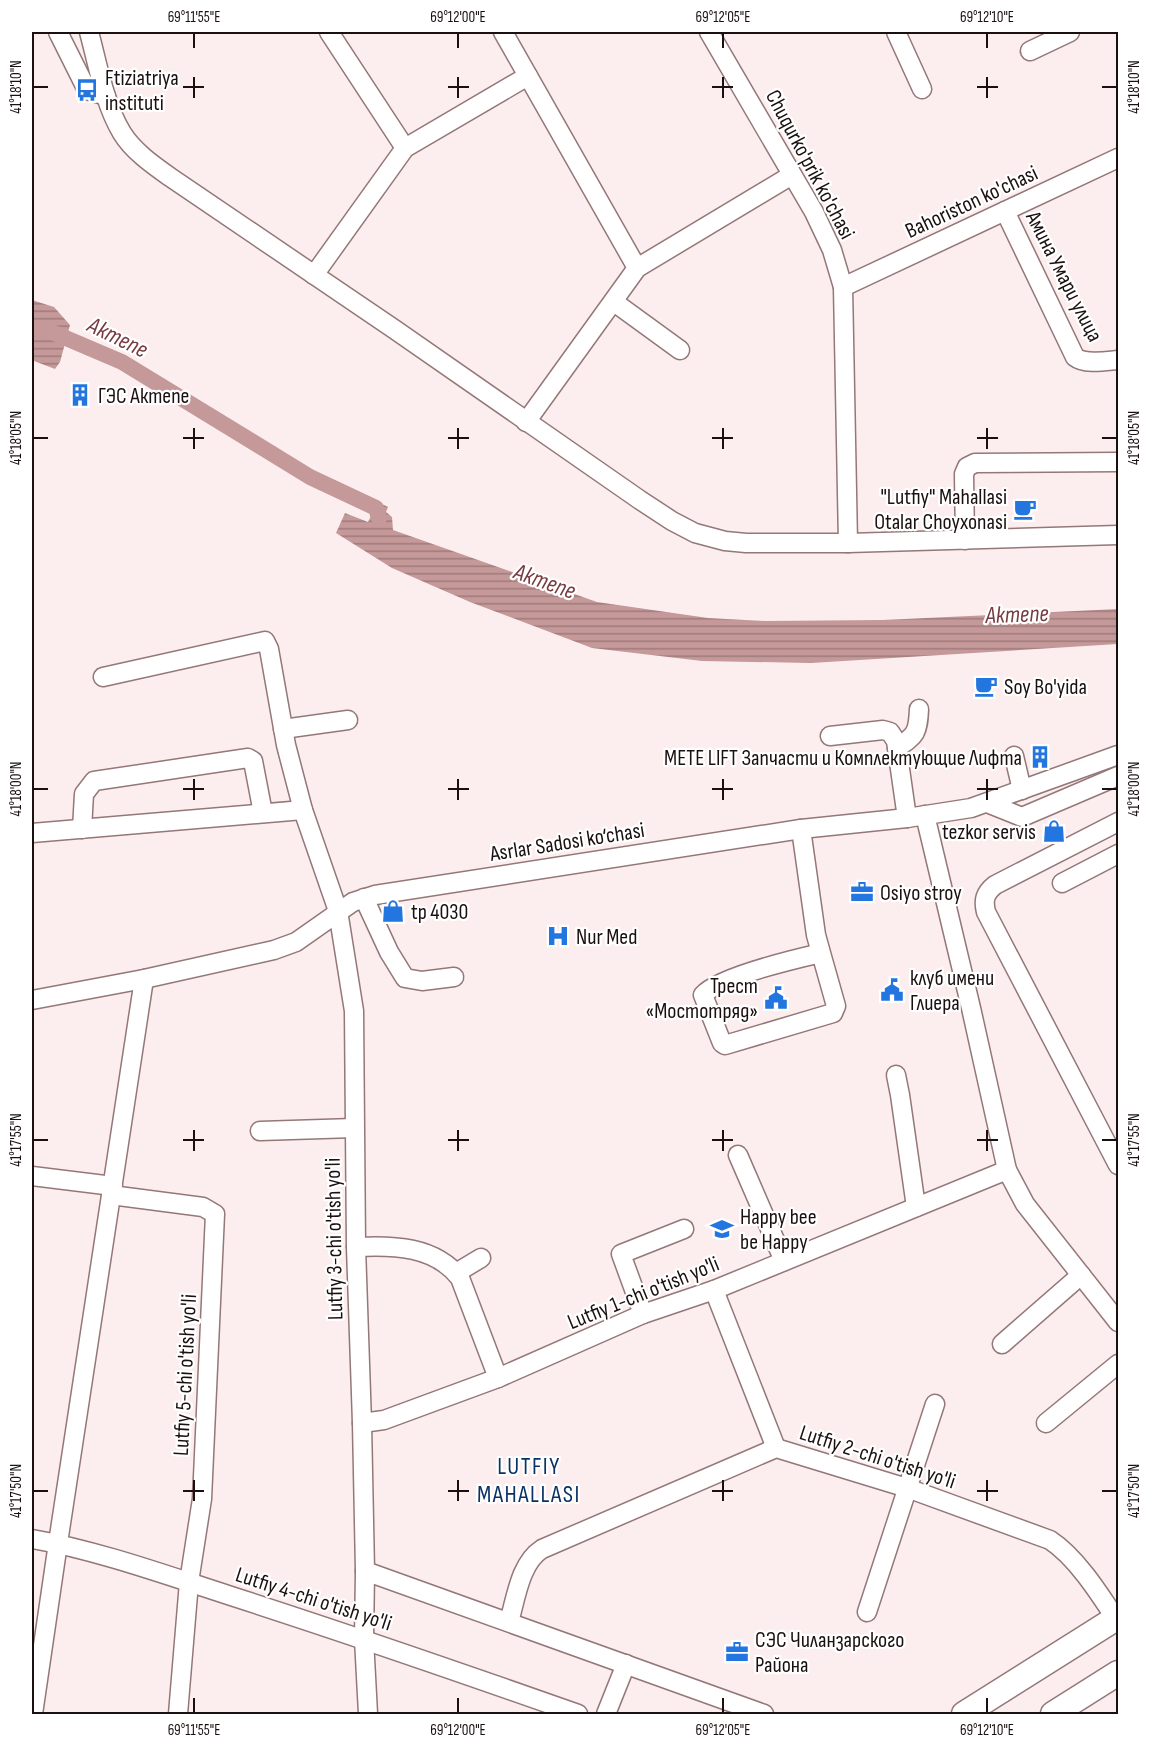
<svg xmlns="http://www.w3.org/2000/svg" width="1150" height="1746" font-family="'Sofia Sans Condensed',sans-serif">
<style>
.water{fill:url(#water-rules)}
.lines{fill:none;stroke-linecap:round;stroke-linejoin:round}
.canal{stroke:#c59899;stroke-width:16}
.minor-casing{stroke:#947777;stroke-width:21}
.major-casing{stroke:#947777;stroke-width:27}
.minor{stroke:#fff;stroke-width:18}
.major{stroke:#fff;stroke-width:24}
.ticks{fill:none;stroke:#1b1010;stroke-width:2}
.labels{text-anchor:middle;stroke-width:4.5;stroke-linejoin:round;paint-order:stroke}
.poi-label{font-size:22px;fill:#1b1010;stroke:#fff;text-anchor:start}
.street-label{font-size:22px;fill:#1b1010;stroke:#fff}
.water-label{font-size:24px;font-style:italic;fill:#783c40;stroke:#fff}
.neighbourhood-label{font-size:24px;letter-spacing:1.5px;fill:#0a3265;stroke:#fff}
.neatline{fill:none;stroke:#1b1010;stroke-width:2}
.ticks-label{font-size:15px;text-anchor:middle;fill:#1b1010}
</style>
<defs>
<pattern id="water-rules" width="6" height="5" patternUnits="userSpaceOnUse" patternTransform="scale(1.5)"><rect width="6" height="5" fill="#c59899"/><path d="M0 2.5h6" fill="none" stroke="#9f7b7b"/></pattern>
</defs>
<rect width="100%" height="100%" fill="#fceeee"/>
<!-- water -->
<g class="water">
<path d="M32,300L54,307L70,325L60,362L55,369L34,361L32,366Z"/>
<path d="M368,497L388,507L386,512L392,517L393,530L597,602L708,618L765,621L883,620L1118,609V644L811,663L702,661L592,648L470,602L392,568L336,533L345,513L368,522L372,514L362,509Z"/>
</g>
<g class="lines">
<!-- canal -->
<path class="canal" d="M32,328L47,330L122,362L310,477L376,508L379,518"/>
<!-- minor casing -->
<g class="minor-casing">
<g id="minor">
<path d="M58,32L87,90L106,96"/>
<path d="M89,32C98,65 104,103 122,133C133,151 153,165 170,177L394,329L640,500L672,521L695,533L725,541L746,543H848L1118,535"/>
<path d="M329,32L405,148"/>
<path d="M503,32L637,268"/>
<path d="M709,32L814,212L832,250L843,287L848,543"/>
<path d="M896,32L922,89"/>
<path d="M1030,51L1070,32"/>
<path d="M1005,211L1075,357C1085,365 1106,361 1118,360"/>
<path d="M314,275L405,148L528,76"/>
<path d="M843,287L1118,158"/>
<path d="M614,302L680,350"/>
<path d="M526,422L637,268L792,175"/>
<path d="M965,540L964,474L967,467L975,463L1118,462"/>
<path d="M103,677L265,641L269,649L286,745L303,810L338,911L354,1011L356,1247L362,1423L365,1571L364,1639L368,1714"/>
<path d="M283,729L348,720"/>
<path d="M830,736L883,730L890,732L896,741L907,818"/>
<path d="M897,748C916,735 918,733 919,709"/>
<path d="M1014,756L1022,790"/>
<path d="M987,803L1022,817L1118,776"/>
<path d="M925,815L971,1008L1007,1170L1025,1204L1118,1322"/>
<path d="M1118,822L995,885C985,893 983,900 986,912L1118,1165"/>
<path d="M82,829L84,794L94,781L248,758L253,761L263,813"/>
<path d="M801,829L816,935L821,953C795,959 718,977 703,995L722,1043L725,1045L833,1013L836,1006L821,953"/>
<path d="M32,833L303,810"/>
<path d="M1062,883L1118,854"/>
<path d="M364,898L389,952L405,978L422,981L454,977"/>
<path d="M32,1000L144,979L274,950L296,942L353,902L375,895L801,829L907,818L971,808L1118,755"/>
<path d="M896,1075L900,1095L916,1207"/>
<path d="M260,1131L354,1128"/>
<path d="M738,1155L784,1261"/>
<path d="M32,1176L113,1186"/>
<path d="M111,1195L203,1207L215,1214L202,1499L189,1582L178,1714"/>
<path d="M356,1247C393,1245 435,1246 460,1278L498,1378"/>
<path d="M456,1273L481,1258"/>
<path d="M714,1290L776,1448"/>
<path d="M643,1314L621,1254L684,1229"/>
<path d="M1002,1344L1081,1275"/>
<path d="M362,1423L384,1420L498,1378L643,1314L714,1290L1007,1170"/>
<path d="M1046,1423L1118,1364"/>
<path d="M32,1539C96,1550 166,1575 228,1595C346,1633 462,1673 578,1714"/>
<path d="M365,1571L764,1714"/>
<path d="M867,1612L935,1404"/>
<path d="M509,1622C516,1598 520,1563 542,1549L776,1448L907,1488L1050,1540C1076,1557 1099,1593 1116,1619"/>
<path d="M33,1714L58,1543L144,979"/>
<path d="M606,1714L626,1664"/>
</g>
</g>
<!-- major casing -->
<g class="major-casing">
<g id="major">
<path d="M964,1714L1118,1617"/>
<path d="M1053,1714L1118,1673"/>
</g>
</g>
<!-- minor -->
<use href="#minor" class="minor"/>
<!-- major -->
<use href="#major" class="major"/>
</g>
<!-- ticks -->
<path class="ticks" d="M194,33V48M458,33V48M723,33V48M987,33V48M194,77V98M458,77V98M723,77V98M987,77V98M33,87H48M183,87H204M448,87H469M712,87H733M977,87H998M1102,87H1117M194,428V449M458,428V449M723,428V449M987,428V449M33,438H48M183,438H204M448,438H469M712,438H733M977,438H998M1102,438H1117M194,779V800M458,779V800M723,779V800M987,779V800M33,789H48M183,789H204M448,789H469M712,789H733M977,789H998M1102,789H1117M194,1130V1151M458,1130V1151M723,1130V1151M987,1130V1151M33,1140H48M183,1140H204M448,1140H469M712,1140H733M977,1140H998M1102,1140H1117M194,1480V1501M458,1480V1501M723,1480V1501M987,1480V1501M33,1491H48M183,1491H204M448,1491H469M712,1491H733M977,1491H998M1102,1491H1117M194,1698V1713M458,1698V1713M723,1698V1713M987,1698V1713"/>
<!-- icons -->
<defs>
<g id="bus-bare" transform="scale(1.8)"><path d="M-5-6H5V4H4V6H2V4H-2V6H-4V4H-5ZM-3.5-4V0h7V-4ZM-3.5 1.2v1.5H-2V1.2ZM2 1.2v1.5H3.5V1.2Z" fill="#2375e0" stroke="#fff" stroke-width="2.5" paint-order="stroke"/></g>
<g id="building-bare" transform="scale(1.8)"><path d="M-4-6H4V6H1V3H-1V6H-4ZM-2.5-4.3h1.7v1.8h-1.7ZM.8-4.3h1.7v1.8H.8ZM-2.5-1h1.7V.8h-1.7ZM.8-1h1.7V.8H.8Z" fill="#2375e0" stroke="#fff" stroke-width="2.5" paint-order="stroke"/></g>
<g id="cafe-bare" transform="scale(1.8)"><path d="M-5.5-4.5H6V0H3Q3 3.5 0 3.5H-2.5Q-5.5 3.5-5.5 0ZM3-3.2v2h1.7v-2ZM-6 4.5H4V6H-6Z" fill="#2375e0" stroke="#fff" stroke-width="2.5" paint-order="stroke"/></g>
<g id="shop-bare" transform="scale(1.8)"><path d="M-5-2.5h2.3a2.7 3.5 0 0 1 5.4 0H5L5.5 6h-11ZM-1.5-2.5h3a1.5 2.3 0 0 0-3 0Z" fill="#2375e0" stroke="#fff" stroke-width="2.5" paint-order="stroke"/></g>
<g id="office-bare" transform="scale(1.8)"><path d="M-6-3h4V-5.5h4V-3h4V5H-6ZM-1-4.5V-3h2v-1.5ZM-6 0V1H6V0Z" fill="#2375e0" stroke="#fff" stroke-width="2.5" paint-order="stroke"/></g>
<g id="hospital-bare" transform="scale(1.8)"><path d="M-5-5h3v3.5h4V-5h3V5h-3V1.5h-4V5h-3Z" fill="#2375e0" stroke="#fff" stroke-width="2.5" paint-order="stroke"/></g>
<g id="civic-bare" transform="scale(1.8)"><path d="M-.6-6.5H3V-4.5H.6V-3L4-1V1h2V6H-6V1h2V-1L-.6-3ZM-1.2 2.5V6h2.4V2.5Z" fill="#2375e0" stroke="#fff" stroke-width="2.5" paint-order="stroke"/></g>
<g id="school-bare" transform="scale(1.8)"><path d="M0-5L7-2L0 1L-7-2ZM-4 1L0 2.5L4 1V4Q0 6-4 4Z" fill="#2375e0" stroke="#fff" stroke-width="2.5" paint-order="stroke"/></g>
</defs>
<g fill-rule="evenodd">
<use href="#bus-bare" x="87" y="90"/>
<use href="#building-bare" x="80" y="395"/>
<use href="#cafe-bare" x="1025" y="509"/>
<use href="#cafe-bare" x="986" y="686"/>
<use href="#building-bare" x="1040" y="757"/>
<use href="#shop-bare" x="1054" y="831"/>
<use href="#office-bare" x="862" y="892"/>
<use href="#shop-bare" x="393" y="911"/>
<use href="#hospital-bare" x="558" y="936"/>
<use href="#civic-bare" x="892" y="990"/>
<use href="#civic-bare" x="776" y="998"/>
<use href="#school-bare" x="722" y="1229"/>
<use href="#office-bare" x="737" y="1652"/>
</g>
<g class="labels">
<!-- poi labels -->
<g class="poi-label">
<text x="105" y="85">Ftiziatriya<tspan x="105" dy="25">instituti</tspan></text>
<text x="98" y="403">ГЭС Актепe</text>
<text x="1007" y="504" text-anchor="end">"Lutfiy" Mahallasi<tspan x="1007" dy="25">Otalar Choyxonasi</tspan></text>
<text x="1004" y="694">Soy Bo'yida</text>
<text x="1022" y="765" text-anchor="end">METE LIFT Запчасти и Комплектующие Лифта</text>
<text x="1036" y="839" text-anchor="end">tezkor servis</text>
<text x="880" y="900">Osiyo stroy</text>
<text x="411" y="919">tp 4030</text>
<text x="576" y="944">Nur Med</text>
<text x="910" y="985">клуб имени<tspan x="910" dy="25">Глиера</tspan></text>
<text x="758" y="993" text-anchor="end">Трест<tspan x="758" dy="25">«Мостотряд»</tspan></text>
<text x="740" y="1224">Happy bee<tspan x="740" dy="25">be Happy</tspan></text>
<text x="755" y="1647">СЭС Чиланзарского<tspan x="755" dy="25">Района</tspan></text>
</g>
<!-- street labels -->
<g class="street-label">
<text transform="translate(811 164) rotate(62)" y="8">Chuqurko'prik ko'chasi</text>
<text transform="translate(971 201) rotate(-25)" y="8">Bahoriston ko'chasi</text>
<text transform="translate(1065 276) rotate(63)" y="8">Амина Умари улица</text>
<text transform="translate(567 841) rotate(-9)" y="8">Asrlar Sadosi ko‘chasi</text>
<text transform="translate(333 1239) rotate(-91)" y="8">Lutfiy 3-chi o'tish yo'li</text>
<text transform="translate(643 1292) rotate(-22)" y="8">Lutfiy 1-chi o'tish yo'li</text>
<text transform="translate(184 1375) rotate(-87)" y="8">Lutfiy 5-chi o'tish yo'li</text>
<text transform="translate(878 1456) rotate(18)" y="8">Lutfiy 2-chi o'tish yo'li</text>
<text transform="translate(314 1598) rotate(18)" y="8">Lutfiy 4-chi o'tish yo'li</text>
</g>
<!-- water labels -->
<g class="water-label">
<text transform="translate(118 337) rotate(26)" y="8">Актепе</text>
<text transform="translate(545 581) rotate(20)" y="8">Актепе</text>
<text transform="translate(1017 614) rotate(-2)" y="8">Актепе</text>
</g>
<!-- neighbourhood labels -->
<g class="neighbourhood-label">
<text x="529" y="1474">LUTFIY<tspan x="529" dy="28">MAHALLASI</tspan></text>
</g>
</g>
<!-- border -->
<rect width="1150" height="1746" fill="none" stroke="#ffffff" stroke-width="66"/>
<rect x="33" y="33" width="1084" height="1680" class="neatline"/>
<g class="ticks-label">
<text x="194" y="22">69°11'55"E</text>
<text x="458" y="22">69°12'00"E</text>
<text x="723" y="22">69°12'05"E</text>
<text x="987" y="22">69°12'10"E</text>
<text transform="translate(16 87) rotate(-90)" y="5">41°18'10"N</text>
<text transform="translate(1134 87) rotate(-90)" y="5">41°18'10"N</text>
<text transform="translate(16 438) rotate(-90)" y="5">41°18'05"N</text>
<text transform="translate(1134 438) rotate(-90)" y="5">41°18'05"N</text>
<text transform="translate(16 789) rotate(-90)" y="5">41°18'00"N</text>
<text transform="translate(1134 789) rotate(-90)" y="5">41°18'00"N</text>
<text transform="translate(16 1140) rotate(-90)" y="5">41°17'55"N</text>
<text transform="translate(1134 1140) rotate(-90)" y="5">41°17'55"N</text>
<text transform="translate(16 1491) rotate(-90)" y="5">41°17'50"N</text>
<text transform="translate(1134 1491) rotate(-90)" y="5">41°17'50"N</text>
<text x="194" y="1735">69°11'55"E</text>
<text x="458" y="1735">69°12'00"E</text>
<text x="723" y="1735">69°12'05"E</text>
<text x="987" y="1735">69°12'10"E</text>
</g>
</svg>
